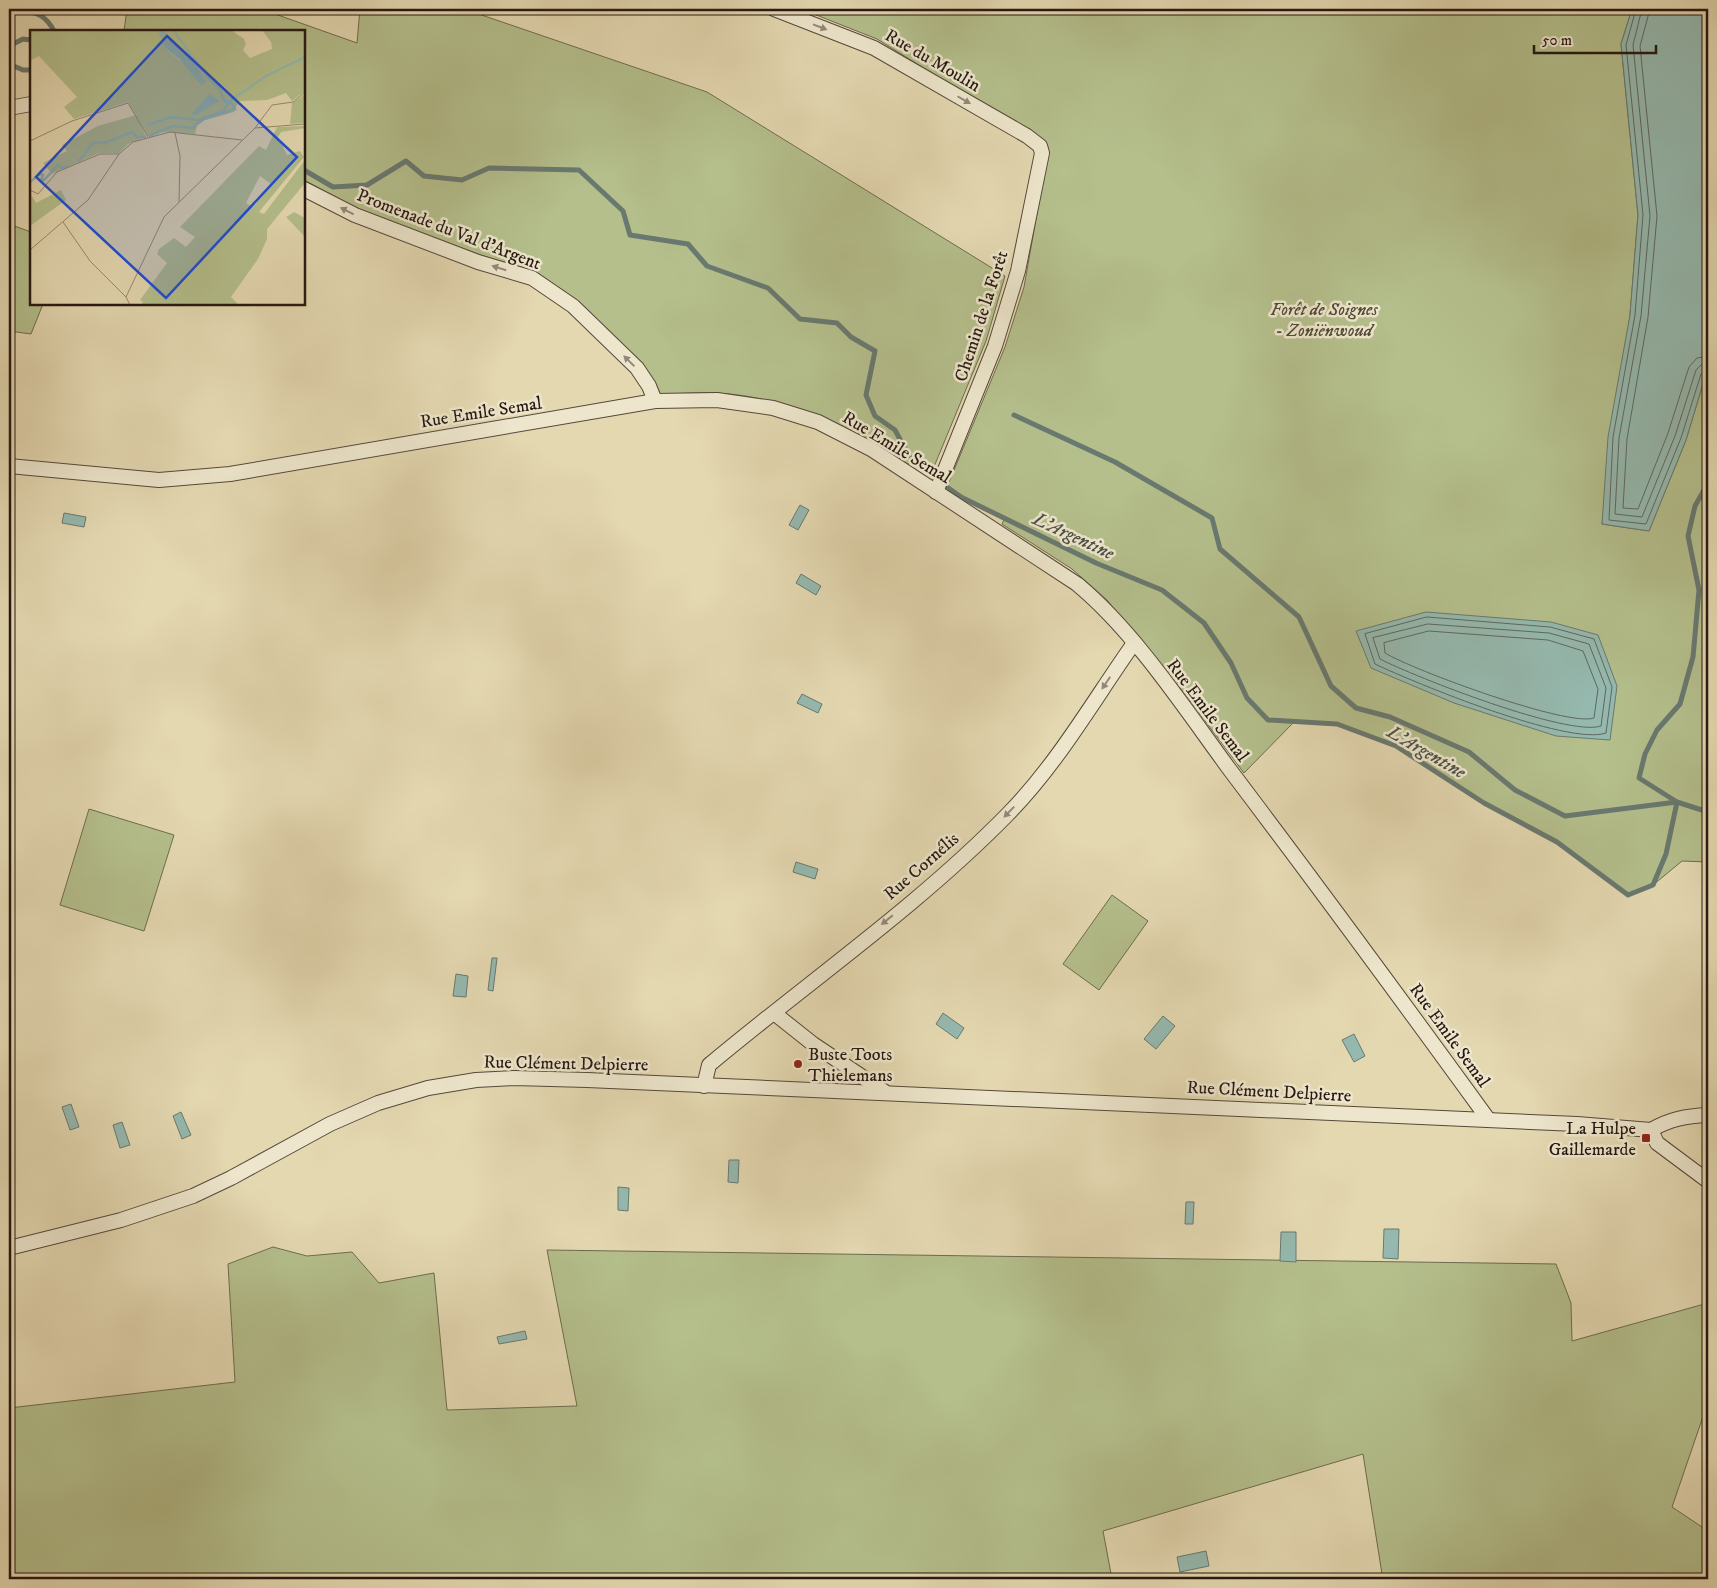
<svg xmlns="http://www.w3.org/2000/svg" width="1717" height="1588" font-family="'IM FELL DW Pica',serif">
<style>
.green{fill:#b4bf8c;stroke:#6d6c4f}
.water{fill:#95b9af;stroke:#697970}
.lines{fill:none;stroke-linecap:round;stroke-linejoin:round}
.shore{stroke:#5e6860;stroke-width:1}
.stream{stroke:#697970;stroke-width:5}
.minor-casing{stroke:#56483a;stroke-width:16}
.minor{stroke:#ede6cc;stroke-width:14}
.oneway{fill:#938978}
.poi-dot{fill:#8f2418;stroke:#ede6cc;stroke-width:2}
.labels{text-anchor:middle;stroke-width:5;stroke-linejoin:round;paint-order:stroke}
.street-label{font-size:18px;fill:#261812;stroke:#ede6cc}
.park-label{font-size:18px;font-style:italic;fill:#514a37;stroke:#ede6cc}
.poi-label{font-size:18px;fill:#261812;stroke:#ede6cc;text-anchor:start}
.water-label{font-size:19px;font-style:italic;fill:#4d5049;stroke:#ede6cc}
.inset-river{fill:none;stroke:#95b9af;stroke-width:2.5}
.inset-road{fill:none;stroke:#988b71;stroke-width:1}
.view{fill:#1d4ed8;fill-opacity:0.15;stroke:#1d4ed8;stroke-width:2.5}
.inset-edge{fill:none;stroke:#261812;stroke-width:2.5}
</style>
<rect width="100%" height="100%" fill="#e4d8b1"/>
<filter id="stains"><feTurbulence type="fractalNoise" baseFrequency=".004" numOctaves="4"/><feColorMatrix values="0 0 0 0 .2 0 0 0 0 .09 0 0 0 0 .02 0 0 0 .5 -.17"/></filter>
<radialGradient id="worn" r=".72"><stop offset=".6" stop-color="#630" stop-opacity="0"/><stop offset="1" stop-color="#630" stop-opacity=".3"/></radialGradient>
<!-- green -->
<g class="green">
<path d="M127,9H261L357,43L360,9H464L707,92L1005,276L986,341L931,474L911,460L908,465C850,427 788,397 717,393C698,392 679,394 660,394L655,383L642,363L578,301L535,271L480,255L358,209L304,180V31H124Z"/>
<path d="M801,9H1632L1621,44L1638,215L1630,315L1602,524L1649,531L1686,440L1708,367V862L1682,861L1653,885L1628,895L1557,842L1484,803L1396,746L1337,724L1294,722L1244,773L1185,694L1107,600L1072,569L1002,524L1005,518L961,497L947,487L1005,347L1024,287L1048,151L1041,141L877,39Z"/>
<path d="M9,224L31,232V304H43L31,334L9,331Z"/>
<path d="M89,809L174,835L144,931L60,905Z"/>
<path d="M1112,895L1148,921L1099,990L1063,964Z"/>
<path d="M273,1247L307,1256L352,1252L379,1283L434,1273L447,1410L577,1406L547,1250L1556,1264L1571,1303L1572,1341L1708,1303V1402L1672,1507L1708,1531V1579H1342L1382,1574L1363,1454L1103,1531L1112,1579H9V1408L235,1382L228,1264Z"/>
</g>
<!-- water -->
<g class="water">
<path d="M1632,9H1708V367L1686,440L1649,531L1602,524L1608,437L1630,315L1638,215L1621,44Z"/>
<path d="M800,505L809,510L798,530L789,525Z"/>
<path d="M64,513L86,517L84,527L62,523Z"/>
<path d="M801,574L821,586L816,595L796,583Z"/>
<path d="M1426,612L1551,622L1598,635L1617,686L1610,740L1556,736L1454,703L1371,668L1356,631Z"/>
<path d="M802,694L822,704L818,713L797,703Z"/>
<path d="M796,862L818,869L815,879L793,872Z"/>
<path d="M492,958H497L493,991L488,990Z"/>
<path d="M456,974L468,976L466,997L453,996Z"/>
<path d="M943,1013L964,1028L957,1039L936,1024Z"/>
<path d="M1163,1016L1175,1026L1156,1049L1144,1039Z"/>
<path d="M1354,1034L1365,1056L1354,1062L1342,1040Z"/>
<path d="M71,1104L79,1127L70,1130L62,1107Z"/>
<path d="M181,1112L191,1135L182,1139L173,1116Z"/>
<path d="M122,1122L130,1145L120,1148L113,1125Z"/>
<path d="M729,1160H739L738,1183L728,1182Z"/>
<path d="M618,1187L629,1188L628,1211L618,1210Z"/>
<path d="M1186,1202H1194L1193,1224H1185Z"/>
<path d="M1384,1229H1399L1398,1259L1383,1258Z"/>
<path d="M1281,1232H1296V1262L1280,1261Z"/>
<path d="M525,1331L527,1339L499,1344L497,1337Z"/>
<path d="M1206,1551L1209,1566L1180,1572L1177,1557Z"/>
</g>
<g class="lines">
<!-- shore -->
<g class="shore">
<path d="M1636,9L1626,45L1643,215L1635,315L1613,437L1609,520L1646,524L1681,438L1701,374L1708,370"/>
<path d="M1642,9L1633,45L1650,216L1641,316L1619,438L1615,514L1642,517L1675,436L1696,370L1701,365L1708,363"/>
<path d="M1650,9L1640,46L1657,216L1648,317L1627,439L1623,508L1638,509L1668,433L1689,367L1697,358L1708,356"/>
<path d="M1427,617L1550,627L1594,639L1612,687L1606,733C1568,746 1415,683 1375,664L1365,634Z"/>
<path d="M1428,624L1549,633L1589,644L1606,688L1601,726C1568,737 1415,677 1380,659L1373,638Z"/>
<path d="M1429,631L1548,640L1583,651L1598,689L1594,718C1567,727 1413,670 1385,653L1384,643Z"/>
</g>
<!-- stream -->
<g class="stream">
<path d="M20,9C37,13 46,15 54,31"/>
<path d="M9,46L23,39L31,40"/>
<path d="M9,64L23,70H31"/>
<path d="M304,170L333,187L367,185L406,161L424,176L462,180L489,168L579,170L623,211L630,235L688,244L707,266L768,288L800,319L837,323L851,337L875,351L866,395L875,416L895,430L911,460L931,474"/>
<path d="M1014,415L1115,462L1212,518L1220,549L1299,617L1331,686L1356,708L1390,717L1469,752L1515,790L1565,816L1677,802L1708,812"/>
<path d="M947,487L961,497L1096,563L1162,590L1204,623L1231,663L1247,698L1268,720L1337,724L1396,746L1484,803L1557,842L1628,895L1653,885L1666,854L1677,802L1639,778L1645,754L1657,730L1680,704L1693,657L1699,590L1688,536L1695,506L1708,483"/>
</g>
<!-- minor casing -->
<g class="minor-casing">
<g id="minor">
<path d="M774,9L874,48L1027,136L1040,146L1042,153L1018,271L995,346L936,492"/>
<path d="M9,108L31,104"/>
<path d="M304,189L355,215L478,262L532,278L573,306L637,368L649,386L655,401"/>
<path d="M9,466L159,480L230,474L655,401L717,400L773,408L818,422L871,449L1077,584C1135,632 1185,709 1230,770C1317,885 1403,1002 1488,1119"/>
<path d="M774,1013L813,1044L885,1092"/>
<path d="M704,1086L709,1065C808,982 917,907 1008,814C1058,763 1093,701 1134,643"/>
<path d="M1651,1130L1657,1143L1708,1181"/>
<path d="M1651,1130C1670,1119 1686,1116 1708,1115"/>
<path d="M9,1248L121,1220L193,1196L231,1178L330,1124L378,1103L428,1088L476,1080L514,1078L587,1080L1577,1124L1651,1130"/>
</g>
</g>
<!-- minor -->
<use href="#minor" class="minor"/>
</g>
<!-- one-way arrows -->
<defs><path id="oneway-solid" d="M-6-.8H1V-3.2L6.5 0L1 3.2V.8H-6Z" transform="scale(1.25)"/></defs>
<g class="oneway">
<use href="#oneway-solid" transform="translate(820 27) rotate(21)"/>
<use href="#oneway-solid" transform="translate(964 100) rotate(30)"/>
<use href="#oneway-solid" transform="translate(347 211) rotate(-153)"/>
<use href="#oneway-solid" transform="translate(499 268) rotate(-163)"/>
<use href="#oneway-solid" transform="translate(629 361) rotate(-136)"/>
<use href="#oneway-solid" transform="translate(1106 683) rotate(124)"/>
<use href="#oneway-solid" transform="translate(1009 812) rotate(134)"/>
<use href="#oneway-solid" transform="translate(887 920) rotate(141)"/>
</g>
<!-- markers -->
<g class="poi-dot">
<circle cx="798" cy="1064" r="5"/>
<rect x="1641" y="1133" width="10" height="10" rx="2.5"/>
</g>
<g class="labels">
<!-- street labels -->
<g class="street-label">
<text transform="translate(933 60) rotate(30)" y="6">Rue du Moulin</text>
<text transform="translate(449 229) rotate(21)" y="6">Promenade du Val d'Argent</text>
<text transform="translate(981 316) rotate(-72)" y="6">Chemin de la Forêt</text>
<text transform="translate(481 412) rotate(-9)" y="6">Rue Emile Semal</text>
<text transform="translate(897 447) rotate(31)" y="6">Rue Emile Semal</text>
<text transform="translate(1208 710) rotate(53)" y="6">Rue Emile Semal</text>
<text transform="translate(921 866) rotate(-41)" y="6">Rue Cornélis</text>
<text transform="translate(1450 1035) rotate(54)" y="6">Rue Emile Semal</text>
<text transform="translate(566 1063) rotate(1)" y="6">Rue Clément Delpierre</text>
<text transform="translate(1269 1091) rotate(3)" y="6">Rue Clément Delpierre</text>
</g>
<!-- park labels -->
<g class="park-label">
<text x="1324" y="315">Forêt de Soignes<tspan x="1324" dy="21">- Zoniënwoud</tspan></text>
</g>
<!-- poi labels -->
<g class="poi-label">
<text x="808" y="1060">Buste Toots<tspan x="808" dy="21">Thielemans</tspan></text>
<text x="1636" y="1134" text-anchor="end">La Hulpe<tspan x="1636" dy="21">Gaillemarde</tspan></text>
</g>
<!-- water labels -->
<g class="water-label">
<text transform="translate(1074 535) rotate(25)" y="7">L'Argentine</text>
<text transform="translate(1427 751) rotate(30)" y="7">L'Argentine</text>
</g>
</g>
<!-- overview -->
<g transform="translate(30 30)">
<rect width="275" height="275" fill="#e4d8b1"/>
<path d="M0,0H128L134,17L175,52L165,32L138,6L136,0H201L214,9L216,14L213,20L220,28L242,19L241,12L232,0H275V61L262,71L256,63L237,70L209,71L204,82L168,92L165,104L135,102L118,106L98,72L44,89L34,77L47,67L9,26L0,31ZM275,64V93L260,94L262,73ZM106,85L116,107L98,114L89,123H69L22,144L13,133L37,121L32,115L68,96ZM275,96V98L251,102L248,107L257,125L270,121L274,127L229,182L234,184L275,130V153L237,199V209L228,229L201,267L208,274L111,275L113,272L110,270L137,233L127,224L129,219L144,208L156,217L165,207L150,197L229,116L236,120L247,97ZM230,146L241,154L223,177L216,173ZM31,160L36,170L0,196V163L6,173ZM264,182L275,188V207L256,187Z" fill="#b4bf8c" fill-rule="evenodd"/>
<path d="M136,0L138,6L165,32L176,52L171,55L149,29L134,17L128,1ZM180,64L190,71L166,85L161,84Z" fill="#95b9af"/>
<path class="inset-river" d="M118,95L141,87L168,90L193,81L200,71L236,46L275,27M119,106L143,96L162,98L174,89L205,79L200,71L195,72L189,58L179,49L143,0M48,132L64,112L74,113L102,102L107,107H116M0,152L10,144L13,145L11,150H14L28,135L32,138L37,136"/>
<path class="inset-road" d="M225,98L275,94M145,103L150,126L149,172M0,111L42,91L98,73L118,107M0,160L8,164L27,142L70,124H89M33,192L60,231L96,267L100,275M0,220L58,170L89,124L103,112L140,102L212,110M96,267L134,187L225,98L242,75L263,72L275,62"/>
<path class="view" d="M137,6L267,127L136,268L6,147Z"/>
<rect width="275" height="275" class="inset-edge"/>
</g>
<!-- margin -->
<rect width="1717" height="1588" fill="none" stroke="#e4d8b1" stroke-width="30"/>
<rect x="10" y="10" width="1697" height="1568" fill="none" stroke="#261812" stroke-width="2.5"/>
<rect x="15" y="15" width="1687" height="1558" fill="none" stroke="#261812"/>
<!-- scale -->
<path d="M1534 45v8h122v-8" fill="none" stroke="#261812" stroke-width="2.5"/>
<text x="1542" y="45" font-size="15" fill="#261812" stroke="#ede6cc" stroke-width="4" paint-order="stroke">50 m</text>
<rect width="100%" height="100%" filter="url(#stains)"/>
<rect width="100%" height="100%" fill="url(#worn)"/>
</svg>
